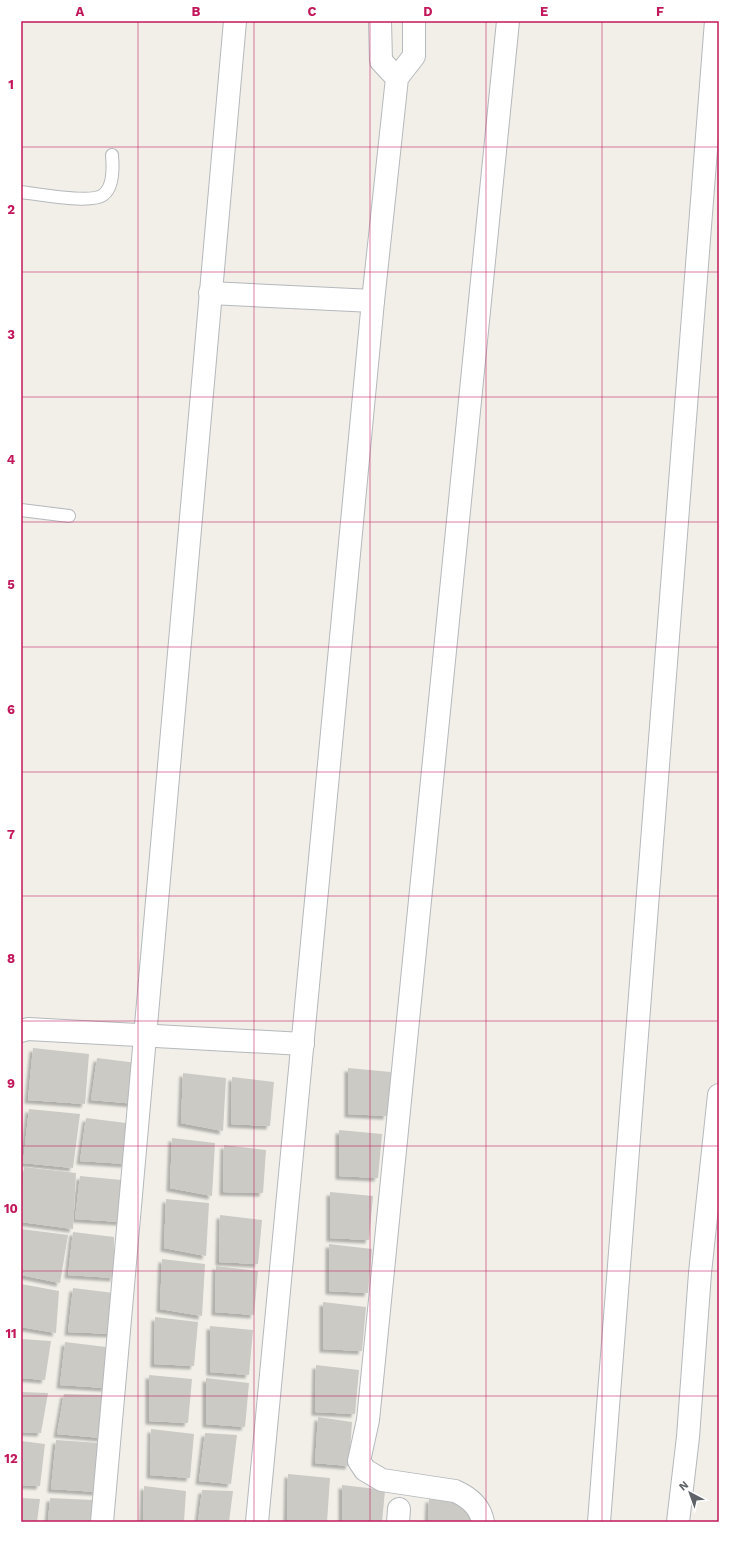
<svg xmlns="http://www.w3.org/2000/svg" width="740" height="1543" font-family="'Work Sans',sans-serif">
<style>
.building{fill:#cccac5;filter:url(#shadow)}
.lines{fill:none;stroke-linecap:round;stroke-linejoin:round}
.service-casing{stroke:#b5b8bc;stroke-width:14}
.minor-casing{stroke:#b5b8bc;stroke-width:24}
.service{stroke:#fff;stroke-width:12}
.minor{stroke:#fff;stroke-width:22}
.grid{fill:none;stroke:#c2185b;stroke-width:1;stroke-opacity:0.55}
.neatline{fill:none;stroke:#c2185b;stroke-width:1.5}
.grid-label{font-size:13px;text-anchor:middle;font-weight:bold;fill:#c2185b}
</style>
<defs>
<filter id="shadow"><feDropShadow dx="-3.5" dy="3.5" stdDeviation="1" flood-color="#0004"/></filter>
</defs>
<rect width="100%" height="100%" fill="#f1efe8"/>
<!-- building -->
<g class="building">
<path d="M33,1048L89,1054L85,1104L28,1100Z"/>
<path d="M97,1058L137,1063V1104L91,1100Z"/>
<path d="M348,1068L391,1072L387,1116L348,1114Z"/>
<path d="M183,1073L226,1078L223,1131L181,1123Z"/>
<path d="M232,1077L274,1082L270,1126L231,1124Z"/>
<path d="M29,1109L80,1114L73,1168L23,1163Z"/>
<path d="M86,1118L126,1123V1164L80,1161Z"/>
<path d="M339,1130L382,1134L378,1178L339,1176Z"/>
<path d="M172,1138L215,1143L212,1196L170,1188Z"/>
<path d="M224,1145L266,1150L263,1193L223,1192Z"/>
<path d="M24,1167L76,1173L73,1229L21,1222Z"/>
<path d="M80,1176L121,1180V1222L75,1219Z"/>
<path d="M330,1192L373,1196L369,1240L330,1238Z"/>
<path d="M166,1199L209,1203L206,1256L164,1248Z"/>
<path d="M220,1215L262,1220L258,1264L219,1262Z"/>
<path d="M21,1229L68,1235L60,1283L21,1275Z"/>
<path d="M73,1232L114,1237V1278L68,1275Z"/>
<path d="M329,1244L372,1249L368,1293L329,1291Z"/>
<path d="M162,1259L205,1264L202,1316L160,1309Z"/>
<path d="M216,1266L258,1271L254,1315L215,1312Z"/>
<path d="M21,1284L59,1291L56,1333L21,1327Z"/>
<path d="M73,1288L114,1293V1334L68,1332Z"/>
<path d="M323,1302L366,1307L362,1351L323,1349Z"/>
<path d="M155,1317L198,1322L194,1366L154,1364Z"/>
<path d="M210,1326L253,1330L249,1375L210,1372Z"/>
<path d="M21,1339L51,1341L45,1380L21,1378Z"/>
<path d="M65,1342L106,1347V1388L60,1385Z"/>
<path d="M316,1365L359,1370L355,1414L315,1412Z"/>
<path d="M149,1375L192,1379L188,1423L149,1421Z"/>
<path d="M206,1378L249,1383L245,1427L206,1424Z"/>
<path d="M21,1392L48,1393L41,1433L21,1432Z"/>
<path d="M64,1394L104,1395L102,1438L57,1434Z"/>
<path d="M318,1417L352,1422L349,1466L315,1463Z"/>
<path d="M151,1429L194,1434L190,1478L150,1475Z"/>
<path d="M205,1433L237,1435L231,1484L199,1481Z"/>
<path d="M56,1440L99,1443L97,1492L51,1489Z"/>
<path d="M21,1441L45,1444L40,1486L21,1485Z"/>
<path d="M288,1474L330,1478L327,1522L287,1520Z"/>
<path d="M342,1485L385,1490L382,1522H342Z"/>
<path d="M144,1486L186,1491L184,1522H143Z"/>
<path d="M202,1490L233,1491L229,1522H198Z"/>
<path d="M21,1498L40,1499L37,1522H21Z"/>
<path d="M50,1498L93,1500L92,1522H48Z"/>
<path d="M429,1499L471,1503L470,1522H428Z"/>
</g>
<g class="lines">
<!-- service casing -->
<g class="service-casing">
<g id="service">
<path d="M21,192C37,194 91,204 103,195C114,187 113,166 112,155"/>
<path d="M21,510L69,516"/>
</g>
</g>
<!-- minor casing -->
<g class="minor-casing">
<g id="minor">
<path d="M380,21L381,61L397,78"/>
<path d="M210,293L373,301"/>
<path d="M21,1031L28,1029L303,1044"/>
<path d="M102,1522L235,21"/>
<path d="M257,1522L373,301L397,78L414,56V21"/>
<path d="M398,1522L399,1509"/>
<path d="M483,1522C480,1506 469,1497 455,1491L382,1480L365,1470L359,1461L368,1420L508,21"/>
<path d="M599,1522L716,21"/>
<path d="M678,1522L688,1437L700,1273L719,1095"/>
</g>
</g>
<!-- service -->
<use href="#service" class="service"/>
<!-- minor -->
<use href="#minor" class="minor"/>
</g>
<!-- grid -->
<path class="grid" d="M138,21V1522M254,21V1522M370,21V1522M486,21V1522M602,21V1522M21,147H719M21,272H719M21,397H719M21,522H719M21,647H719M21,772H719M21,896H719M21,1021H719M21,1146H719M21,1271H719M21,1396H719"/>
<!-- border -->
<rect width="740" height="1543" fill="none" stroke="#ffffff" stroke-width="44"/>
<!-- north arrow -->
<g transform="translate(690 1493) rotate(319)" stroke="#ffffff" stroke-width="3" paint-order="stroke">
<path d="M0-3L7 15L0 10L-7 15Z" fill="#5f6368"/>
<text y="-6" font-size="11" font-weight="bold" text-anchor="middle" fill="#5f6368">N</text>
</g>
<rect x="22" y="22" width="696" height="1499" class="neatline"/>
<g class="grid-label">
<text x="80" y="16">A</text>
<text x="196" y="16">B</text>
<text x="312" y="16">C</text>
<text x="428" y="16">D</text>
<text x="544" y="16">E</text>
<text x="660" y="16">F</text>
<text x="11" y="89">1</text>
<text x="11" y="214">2</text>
<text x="11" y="339">3</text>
<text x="11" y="464">4</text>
<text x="11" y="589">5</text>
<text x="11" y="714">6</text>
<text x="11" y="839">7</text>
<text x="11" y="963">8</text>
<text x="11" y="1088">9</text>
<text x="11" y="1213">10</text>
<text x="11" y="1338">11</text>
<text x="11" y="1463">12</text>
</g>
</svg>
